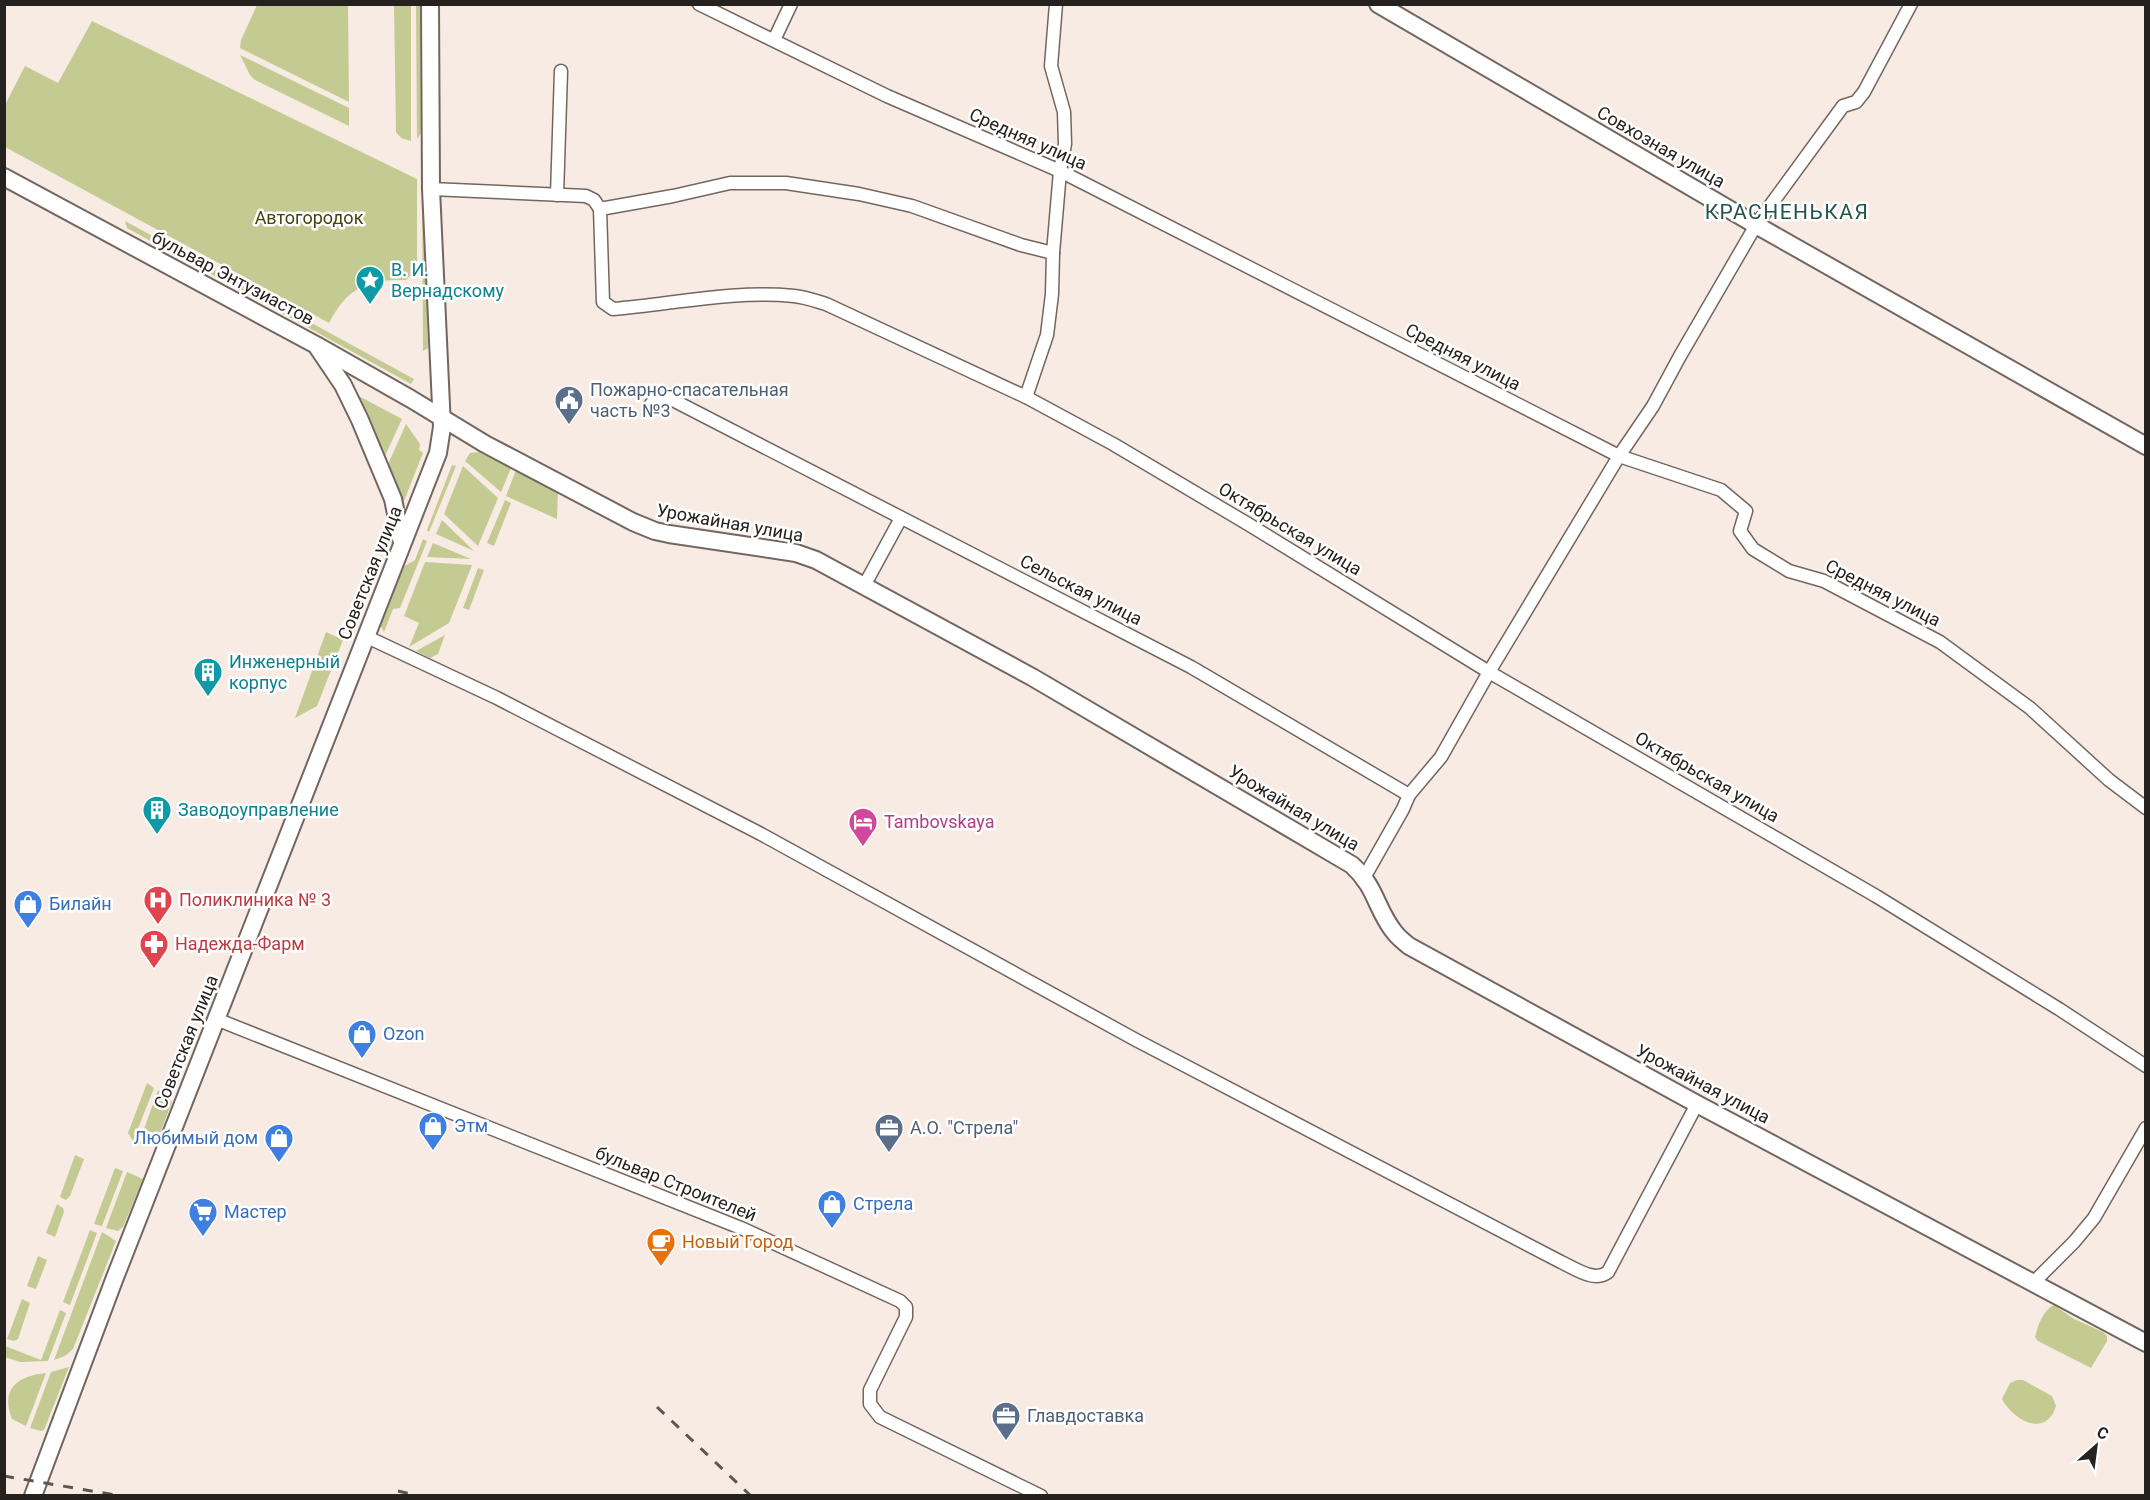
<svg xmlns="http://www.w3.org/2000/svg" width="2150" height="1500" font-family="Roboto,sans-serif">
<style>
.green{fill:#c3cb93}
.lines{fill:none;stroke-linecap:round;stroke-linejoin:round}
.street-casing{stroke:#726760;stroke-width:15}
.secondary-casing{stroke:#726760;stroke-width:20}
.street{stroke:#fff;stroke-width:12}
.secondary{stroke:#fff;stroke-width:16}
.rail{stroke:#5c5551;stroke-width:3;stroke-dasharray:10 10;stroke-linecap:butt}
.labels{text-anchor:middle;stroke-width:5;stroke-linejoin:round;paint-order:stroke}
.street-label{font-size:18px;fill:#25211e;stroke:#fff}
.park-label{font-size:18px;fill:#3f450b;stroke:#fff}
.culture-label{font-size:18px;fill:#0d838f;stroke:#fff;text-anchor:start}
.service-label{font-size:18px;fill:#4e5e75;stroke:#fff;text-anchor:start}
.hotel-label{font-size:18px;fill:#b23c85;stroke:#fff;text-anchor:start}
.health-label{font-size:18px;fill:#be3a42;stroke:#fff;text-anchor:start}
.shop-label{font-size:18px;fill:#366cbe;stroke:#fff;text-anchor:start}
.food-label{font-size:18px;fill:#c56008;stroke:#fff;text-anchor:start}
.quarter-label{font-size:21px;letter-spacing:1.5px;fill:#225648;stroke:#fff}
</style>
<rect width="100%" height="100%" fill="#f8ebe3"/>
<!-- green -->
<g class="green">
<path d="M257,5H348L349,102L240,48L241,40Z"/>
<path d="M394,5H411V141L401,138L396,132Z"/>
<path d="M416,5H421L422,131L417,139Z"/>
<path d="M92,21L417,179V269L406,280C367,279 347,288 329,323L5,147V105L25,66L58,83Z"/>
<path d="M240,55L349,108V126L255,80L250,75Z"/>
<path d="M422,185L426,191L428,348L423,351Z"/>
<path d="M125,221L414,379L411,384L127,228Z"/>
<path d="M355,394L402,419L384,458Z"/>
<path d="M406,424L420,444L419,450L423,453L402,506L386,469Z"/>
<path d="M478,452L511,468L501,492L465,461L470,453Z"/>
<path d="M452,465L456,466L429,532L427,530Z"/>
<path d="M463,466L498,498L478,546L444,514Z"/>
<path d="M516,470L558,490L557,519L506,496Z"/>
<path d="M505,500L511,503L494,546L487,543Z"/>
<path d="M442,520L474,551L436,534Z"/>
<path d="M423,539L427,541L400,608L393,609L384,632L380,625L403,567L415,560Z"/>
<path d="M433,543L471,559L427,557Z"/>
<path d="M425,562L472,565L449,623L409,647L419,623L404,616Z"/>
<path d="M478,568L484,570L469,610L463,608Z"/>
<path d="M326,632L343,640L317,706L295,718Z"/>
<path d="M445,635L438,654L430,658L416,651Z"/>
<path d="M147,1083L154,1088L133,1141L128,1133Z"/>
<path d="M158,1090L172,1102L157,1141L151,1145L139,1143Z"/>
<path d="M75,1155L84,1159L70,1196L66,1200L60,1197Z"/>
<path d="M115,1168L123,1171L102,1226L94,1224Z"/>
<path d="M127,1172L143,1179L123,1227L118,1231L106,1228Z"/>
<path d="M57,1204L63,1208L64,1212L55,1237L46,1233Z"/>
<path d="M90,1230L97,1233L70,1305L63,1302Z"/>
<path d="M102,1232L116,1241L73,1349L65,1356L54,1360Z"/>
<path d="M38,1256L47,1260L36,1289L27,1286Z"/>
<path d="M22,1299L30,1303L18,1339L14,1341L7,1339Z"/>
<path d="M2054,1305L2074,1319L2103,1332L2107,1336V1341L2091,1368L2038,1341L2035,1337C2038,1325 2043,1310 2054,1305Z"/>
<path d="M60,1310L66,1313L48,1361L20,1362L5,1357V1346L41,1360Z"/>
<path d="M69,1367L44,1430L41,1431L30,1428L51,1372Z"/>
<path d="M46,1373L26,1426L12,1419C0,1388 18,1376 46,1373Z"/>
<path d="M2017,1380H2023L2052,1396L2056,1406C2046,1439 2013,1420 2002,1399L2010,1383Z"/>
</g>
<g class="lines">
<!-- street casing -->
<g class="street-casing">
<g id="street">
<path d="M699,4L887,96L1060,171L1619,456L1721,490L1746,511L1740,531L1753,549L1789,571L1824,581L1940,642L2030,708L2109,780L2146,808"/>
<path d="M774,40L791,4"/>
<path d="M431,189L586,196L594,200L600,209L603,302L613,309C673,304 734,290 794,296C805,297 816,301 826,304L1026,397L1113,444L1248,524L1489,672L1876,896L2059,1009L2146,1066"/>
<path d="M557,195L561,71"/>
<path d="M600,209L673,196L730,183H786L859,194L912,206L1021,245L1053,253L1052,294L1047,335L1026,397"/>
<path d="M1053,253L1060,171L1065,144L1064,112L1051,66L1056,4"/>
<path d="M649,407C654,399 659,397 669,398L1191,667L1409,795L1403,809L1365,876"/>
<path d="M864,586L901,518"/>
<path d="M365,636L497,698L761,834L1136,1040L1561,1262C1574,1268 1595,1283 1608,1272L1697,1104"/>
<path d="M1409,795L1441,757L1489,672L1619,456L1653,406L1680,356L1756,225L1843,106L1856,102L1864,92L1911,4"/>
<path d="M216,1019L741,1228L900,1301L906,1307V1317L870,1390V1404L880,1417L1041,1496"/>
<path d="M2033,1283L2074,1242L2094,1218L2146,1128"/>
</g>
</g>
<!-- secondary casing -->
<g class="secondary-casing">
<g id="secondary">
<path d="M1378,4L1756,225L2146,446"/>
<path d="M4,177L316,345L411,399L485,444L633,522L655,531L669,534L796,553L816,560L1032,677L1352,865C1377,888 1376,910 1395,933C1399,938 1404,942 1409,946L1697,1104L2146,1343"/>
<path d="M318,348L343,385L360,420L393,499L402,543"/>
<path d="M33,1496L114,1280L438,453L442,427L431,189L430,4"/>
</g>
</g>
<!-- street -->
<use href="#street" class="street"/>
<!-- secondary -->
<use href="#secondary" class="secondary"/>
<!-- rail -->
<g class="rail">
<path d="M657,1407L751,1496"/>
<path d="M4,1476L121,1496"/>
<path d="M398,1491L420,1496"/>
</g>
</g>
<!-- icons -->
<defs>
<g id="sight-pin" transform="scale(1.5)"><path d="M0 17L-7.5 6A9.5 9.5 0 1 1 7.5 6Z" fill="#0f9aa8" stroke="#fff"/><path d="M0-6L1.8-2.2L6-1.7L2.9 1.2L3.7 5.4L0 3.3L-3.7 5.4L-2.9 1.2L-6-1.7L-1.8-2.2Z" fill="#fff"/></g>
<g id="civic-pin" transform="scale(1.5)"><path d="M0 17L-7.5 6A9.5 9.5 0 1 1 7.5 6Z" fill="#5c6f8a" stroke="#fff"/><path d="M-.6-6.5H3V-4.5H.6V-3L4-1V1h2V6H-6V1h2V-1L-.6-3ZM-1.2 2.5V6h2.4V2.5Z" fill="#fff"/></g>
<g id="building-pin" transform="scale(1.5)"><path d="M0 17L-7.5 6A9.5 9.5 0 1 1 7.5 6Z" fill="#0f9aa8" stroke="#fff"/><path d="M-4-6H4V6H1V3H-1V6H-4ZM-2.5-4.3h1.7v1.8h-1.7ZM.8-4.3h1.7v1.8H.8ZM-2.5-1h1.7V.8h-1.7ZM.8-1h1.7V.8H.8Z" fill="#fff"/></g>
<g id="hotel-pin" transform="scale(1.5)"><path d="M0 17L-7.5 6A9.5 9.5 0 1 1 7.5 6Z" fill="#d1479c" stroke="#fff"/><path d="M-6-4.5h1.5V1H6V5H4.5V3h-9V5H-6ZM-4 0a1.8 1.8 0 1 1 3.6 0ZM.5 0V-2.5h3Q6-2.5 6 0Z" fill="#fff"/></g>
<g id="hospital-pin" transform="scale(1.5)"><path d="M0 17L-7.5 6A9.5 9.5 0 1 1 7.5 6Z" fill="#e0444e" stroke="#fff"/><path d="M-5-5h3v3.5h4V-5h3V5h-3V1.5h-4V5h-3Z" fill="#fff"/></g>
<g id="shop-pin" transform="scale(1.5)"><path d="M0 17L-7.5 6A9.5 9.5 0 1 1 7.5 6Z" fill="#3f7fe0" stroke="#fff"/><path d="M-5-2.5h2.3a2.7 3.5 0 0 1 5.4 0H5L5.5 6h-11ZM-1.5-2.5h3a1.5 2.3 0 0 0-3 0Z" fill="#fff"/></g>
<g id="pharmacy-pin" transform="scale(1.5)"><path d="M0 17L-7.5 6A9.5 9.5 0 1 1 7.5 6Z" fill="#e0444e" stroke="#fff"/><path d="M-2-6h4v4h4v4h-4v4h-4v-4h-4v-4h4Z" fill="#fff"/></g>
<g id="office-pin" transform="scale(1.5)"><path d="M0 17L-7.5 6A9.5 9.5 0 1 1 7.5 6Z" fill="#5c6f8a" stroke="#fff"/><path d="M-6-3h4V-5.5h4V-3h4V5H-6ZM-1-4.5V-3h2v-1.5ZM-6 0V1H6V0Z" fill="#fff"/></g>
<g id="supermarket-pin" transform="scale(1.5)"><path d="M0 17L-7.5 6A9.5 9.5 0 1 1 7.5 6Z" fill="#3f7fe0" stroke="#fff"/><path d="M-6-5.5h2.5l.6 2H6L4.5 2H-2.5L-4.4-4H-6ZM-1.5 3.2a1.3 1.3 0 1 0 .1 0ZM3 3.2a1.3 1.3 0 1 0 .1 0Z" fill="#fff"/></g>
<g id="cafe-pin" transform="scale(1.5)"><path d="M0 17L-7.5 6A9.5 9.5 0 1 1 7.5 6Z" fill="#e8710a" stroke="#fff"/><path d="M-5.5-4.5H6V0H3Q3 3.5 0 3.5H-2.5Q-5.5 3.5-5.5 0ZM3-3.2v2h1.7v-2ZM-6 4.5H4V6H-6Z" fill="#fff"/></g>
</defs>
<g fill-rule="evenodd">
<use href="#sight-pin" x="370" y="280"/>
<use href="#civic-pin" x="569" y="400"/>
<use href="#building-pin" x="208" y="672"/>
<use href="#building-pin" x="157" y="810"/>
<use href="#hotel-pin" x="863" y="822"/>
<use href="#hospital-pin" x="158" y="900"/>
<use href="#shop-pin" x="28" y="904"/>
<use href="#pharmacy-pin" x="154" y="944"/>
<use href="#shop-pin" x="362" y="1034"/>
<use href="#shop-pin" x="433" y="1126"/>
<use href="#office-pin" x="889" y="1128"/>
<use href="#shop-pin" x="279" y="1138"/>
<use href="#shop-pin" x="832" y="1204"/>
<use href="#supermarket-pin" x="203" y="1212"/>
<use href="#cafe-pin" x="661" y="1242"/>
<use href="#office-pin" x="1006" y="1416"/>
</g>
<g class="labels">
<!-- street labels -->
<g class="street-label">
<text transform="translate(1028 139) rotate(24)" y="6">Средняя улица</text>
<text transform="translate(1661 147) rotate(30)" y="6">Совхозная улица</text>
<text transform="translate(233 278) rotate(28)" y="6">бульвар Энтузиастов</text>
<text transform="translate(1463 357) rotate(27)" y="6">Средняя улица</text>
<text transform="translate(730 523) rotate(10)" y="6">Урожайная улица</text>
<text transform="translate(1290 529) rotate(31)" y="6">Октябрьская улица</text>
<text transform="translate(370 573) rotate(-68)" y="6">Советская улица</text>
<text transform="translate(1081 590) rotate(27)" y="6">Сельская улица</text>
<text transform="translate(1883 593) rotate(27)" y="6">Средняя улица</text>
<text transform="translate(1707 777) rotate(30)" y="6">Октябрьская улица</text>
<text transform="translate(1294 808) rotate(31)" y="6">Урожайная улица</text>
<text transform="translate(186 1042) rotate(-68)" y="6">Советская улица</text>
<text transform="translate(1703 1084) rotate(28)" y="6">Урожайная улица</text>
<text transform="translate(676 1184) rotate(22)" y="6">бульвар Строителей</text>
</g>
<!-- park labels -->
<g class="park-label">
<text x="309" y="224">Автогородок</text>
</g>
<!-- culture labels -->
<g class="culture-label">
<text x="391" y="276">В. И.<tspan x="391" dy="21">Вернадскому</tspan></text>
<text x="229" y="668">Инженерный<tspan x="229" dy="21">корпус</tspan></text>
<text x="178" y="816">Заводоуправление</text>
</g>
<!-- service labels -->
<g class="service-label">
<text x="590" y="396">Пожарно-спасательная<tspan x="590" dy="21">часть №3</tspan></text>
<text x="910" y="1134">А.О. "Стрела"</text>
<text x="1027" y="1422">Главдоставка</text>
</g>
<!-- hotel labels -->
<g class="hotel-label">
<text x="884" y="828">Tambovskaya</text>
</g>
<!-- health labels -->
<g class="health-label">
<text x="179" y="906">Поликлиника № 3</text>
<text x="175" y="950">Надежда-Фарм</text>
</g>
<!-- shop labels -->
<g class="shop-label">
<text x="49" y="910">Билайн</text>
<text x="383" y="1040">Ozon</text>
<text x="454" y="1132">Этм</text>
<text x="258" y="1144" text-anchor="end">Любимый дом</text>
<text x="853" y="1210">Стрела</text>
<text x="224" y="1218">Мастер</text>
</g>
<!-- food labels -->
<g class="food-label">
<text x="682" y="1248">Новый Город</text>
</g>
<!-- quarter labels -->
<g class="quarter-label">
<text x="1787" y="219">КРАСНЕНЬКАЯ</text>
</g>
</g>
<!-- border -->
<rect width="2150" height="1500" fill="none" stroke="#25211e" stroke-width="12"/>
<!-- north arrow -->
<g transform="translate(2096 1446) rotate(28)" stroke="#ffffff" stroke-width="4.5" paint-order="stroke">
<path d="M0-4.5L10 22L0 15L-10 22Z" fill="#25211e"/>
<text y="-9" font-size="16" font-weight="bold" text-anchor="middle" fill="#25211e">С</text>
</g>
</svg>
